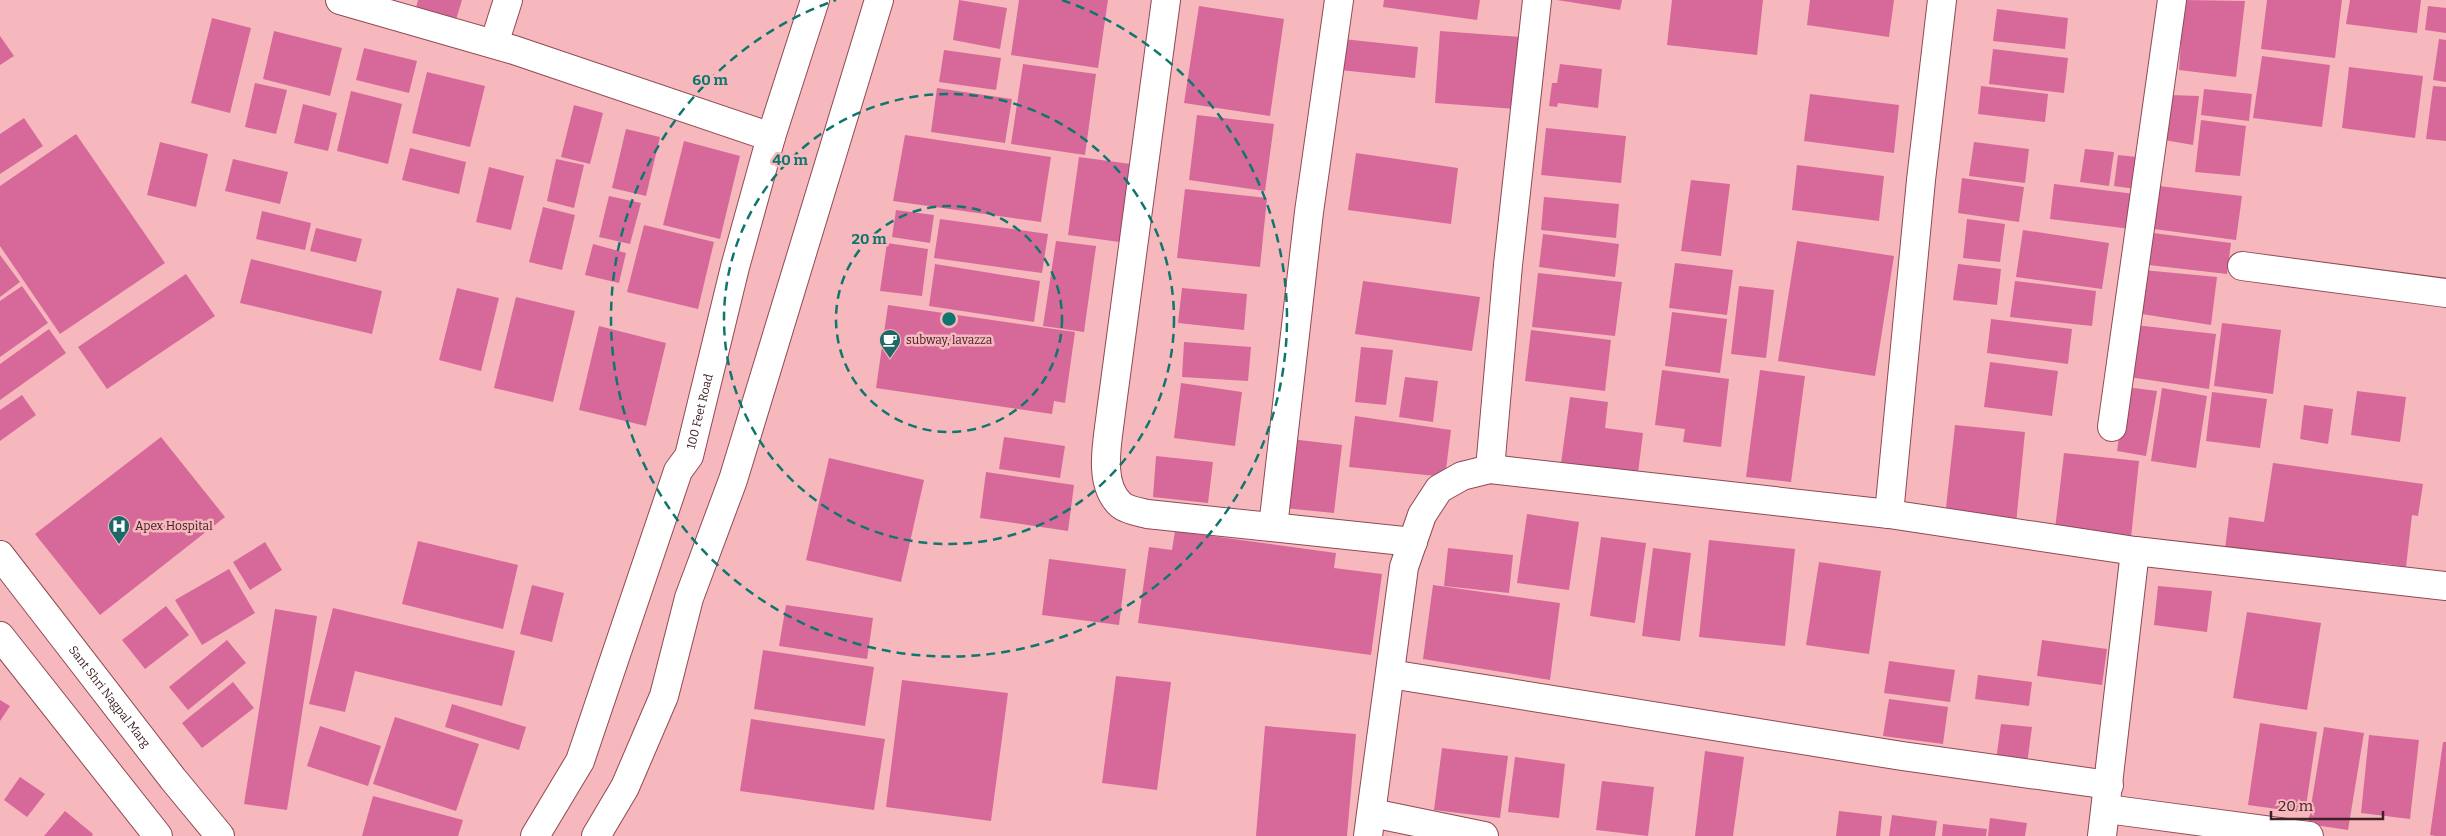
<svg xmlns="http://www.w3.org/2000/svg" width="2446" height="836" font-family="Bitter,serif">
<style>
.building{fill:#d6699a}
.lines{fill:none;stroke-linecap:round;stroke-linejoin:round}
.minor-casing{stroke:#8f4a53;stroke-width:30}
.tertiary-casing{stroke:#8f4a53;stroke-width:30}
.secondary-casing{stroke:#8f4a53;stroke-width:30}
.minor{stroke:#fff;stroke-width:28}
.tertiary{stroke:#fff;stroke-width:28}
.secondary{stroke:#fff;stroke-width:28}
.ring{fill:none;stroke:#0f766e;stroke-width:2.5;stroke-dasharray:9 6}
.labels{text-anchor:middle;stroke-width:5;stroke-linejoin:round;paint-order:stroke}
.poi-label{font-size:12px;fill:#3f2125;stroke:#f7b8bd;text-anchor:start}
.street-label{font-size:12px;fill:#3f2125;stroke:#f7b8bd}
.centre{fill:#0f766e;stroke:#f7b8bd;stroke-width:2.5}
.ring-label{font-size:15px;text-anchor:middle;font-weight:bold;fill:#0f766e;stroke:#f7b8bd;stroke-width:5;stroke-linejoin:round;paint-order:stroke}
</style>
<rect width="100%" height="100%" fill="#f7b8bd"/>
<!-- building -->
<g class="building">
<path d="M418,0H462L455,23L415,12Z"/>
<path d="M959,0L1007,8L1000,49L953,40Z"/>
<path d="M1019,0H1108L1098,68L1011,55Z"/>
<path d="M1384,0H1480L1477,20L1383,7Z"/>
<path d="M1557,0H1622L1620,10Z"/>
<path d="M1672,0H1763L1757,55L1667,45Z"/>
<path d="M1810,0H1894L1889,37L1807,25Z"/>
<path d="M2184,0L2245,1L2236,77L2179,70Z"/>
<path d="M2267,0H2342L2335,58L2261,49Z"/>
<path d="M2350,0H2421L2417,33L2346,24Z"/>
<path d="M1199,6L1284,19L1270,116L1184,103Z"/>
<path d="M2428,6L2446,8V33L2425,30Z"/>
<path d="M1997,9L2068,18L2065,49L1993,41Z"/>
<path d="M212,18L251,28L230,113L191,103Z"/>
<path d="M274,31L342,48L330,96L263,79Z"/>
<path d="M1440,31L1521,37L1516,109L1435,103Z"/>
<path d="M0,36L14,56L0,65Z"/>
<path d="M1343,39L1418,47L1415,78L1340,70Z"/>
<path d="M2439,39L2446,40V82L2433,80Z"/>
<path d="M364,48L417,61L409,93L356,80Z"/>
<path d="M1993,49L2068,58L2064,93L1989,84Z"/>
<path d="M944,50L1001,58L996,90L939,82Z"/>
<path d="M2262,56L2330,65L2322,127L2253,118Z"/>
<path d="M1023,64L1096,74L1085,155L1011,144Z"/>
<path d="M1560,64L1602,69L1598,108L1558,103L1557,107L1549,106L1552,83H1557Z"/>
<path d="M2349,67L2423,76L2415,138L2342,128Z"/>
<path d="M427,72L485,86L470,147L412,133Z"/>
<path d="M255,83L287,90L276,134L245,127Z"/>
<path d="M1981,86L2048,94L2045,122L1978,114Z"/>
<path d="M2433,86L2446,87V141L2426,139Z"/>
<path d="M937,88L1012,99L1005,143L931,132Z"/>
<path d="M2204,89L2252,94L2249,121L2201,115Z"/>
<path d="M351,91L402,104L388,164L337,151Z"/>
<path d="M1810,94L1899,105L1894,153L1804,141Z"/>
<path d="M2169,95L2199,96L2193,145L2164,140Z"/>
<path d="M303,104L337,113L328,151L294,143Z"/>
<path d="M574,105L603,113L590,164L561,157Z"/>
<path d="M1197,115L1274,124L1265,191L1189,180Z"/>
<path d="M24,118L43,146L0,174V134Z"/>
<path d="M2201,120L2246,126L2240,176L2195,172Z"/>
<path d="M1546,128L1626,136L1621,183L1541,175Z"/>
<path d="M626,129L660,137L646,196L612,188Z"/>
<path d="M76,134L165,263L60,334L0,246V186Z"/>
<path d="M905,135L1051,157L1041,222L893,201Z"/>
<path d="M684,141L740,156L720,239L663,225Z"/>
<path d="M160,142L208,154L196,207L147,195Z"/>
<path d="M1974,142L2029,149L2025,183L1969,176Z"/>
<path d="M410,148L466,162L459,194L402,180Z"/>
<path d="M2085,149L2114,152L2109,186L2080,182Z"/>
<path d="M1356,153L1458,168L1451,224L1348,210Z"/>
<path d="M2118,155L2146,158L2142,190L2114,186Z"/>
<path d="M1079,157L1138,165L1127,243L1068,235Z"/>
<path d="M233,159L288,172L280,204L225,191Z"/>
<path d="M556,159L584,165L574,208L547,201Z"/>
<path d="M1797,165L1884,176L1879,221L1792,210Z"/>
<path d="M489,167L524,176L511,230L476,222Z"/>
<path d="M1962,178L2024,187L2019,222L1958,213Z"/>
<path d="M1691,180L1730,184L1721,256L1681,251Z"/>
<path d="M2054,184L2143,195L2139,230L2050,219Z"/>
<path d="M2159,186L2242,196L2236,240L2154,229Z"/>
<path d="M1185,189L1267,198L1260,267L1177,258Z"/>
<path d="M609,196L641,203L630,244L599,237Z"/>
<path d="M1544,197L1619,204L1616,238L1541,230Z"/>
<path d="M543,207L575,215L562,270L529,262Z"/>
<path d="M896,210L934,215L930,243L892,237Z"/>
<path d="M262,211L311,223L305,250L256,239Z"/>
<path d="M940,219L1048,234L1042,273L934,258Z"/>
<path d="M1967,219L2005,224L2000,262L1963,258Z"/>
<path d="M644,225L714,242L698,309L627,292Z"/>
<path d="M316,228L362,239L356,262L310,251Z"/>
<path d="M2023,230L2109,243L2102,289L2016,277Z"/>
<path d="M2153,233L2231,243L2227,274L2149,265Z"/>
<path d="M1543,234L1619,244L1615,277L1539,267Z"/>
<path d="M1056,241L1096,246L1084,332L1043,326Z"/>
<path d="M1797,241L1894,256L1875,376L1778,361Z"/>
<path d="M887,243L928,249L922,296L880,291Z"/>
<path d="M593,244L626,253L619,283L585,275Z"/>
<path d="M0,255L20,282L0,297Z"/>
<path d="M251,259L382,291L372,334L240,303Z"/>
<path d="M1675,263L1733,270L1727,315L1669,308Z"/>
<path d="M935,264L1040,281L1034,322L929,306Z"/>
<path d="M1958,264L2001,269L1997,305L1953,300Z"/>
<path d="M2143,270L2217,277L2211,325L2142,314Z"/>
<path d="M1538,273L1622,282L1615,336L1532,327Z"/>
<path d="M186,274L215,316L107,389L78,347Z"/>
<path d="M1363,281L1480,297L1472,351L1355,334Z"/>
<path d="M2015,281L2096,291L2092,326L2010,317Z"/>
<path d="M22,286L48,323L0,357V301Z"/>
<path d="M1739,286L1774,290L1766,358L1731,354Z"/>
<path d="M457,288L499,298L481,371L439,360Z"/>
<path d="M1182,288L1247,294L1244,330L1178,323Z"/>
<path d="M516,297L575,311L553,402L494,388Z"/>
<path d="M888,305L1075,332L1065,403L1054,401L1052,414L876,388Z"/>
<path d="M1672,312L1727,319L1720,373L1665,366Z"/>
<path d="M1991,319L2072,329L2068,364L1987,353Z"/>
<path d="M2222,323L2281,330L2273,394L2214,386Z"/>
<path d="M2135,325L2216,334L2209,389L2129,377Z"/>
<path d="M599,326L666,343L646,426L579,410Z"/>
<path d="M49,329L66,353L0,400V364Z"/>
<path d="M1531,330L1611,340L1605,391L1525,381Z"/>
<path d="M1184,342L1251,347L1248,381L1182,377Z"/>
<path d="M1361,347L1393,350L1386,405L1355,402Z"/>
<path d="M1990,362L2058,371L2052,416L1984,407Z"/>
<path d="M1662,370L1729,379L1721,447L1683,442L1685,429L1655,425Z"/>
<path d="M1760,370L1805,376L1791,482L1746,477Z"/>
<path d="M1405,377L1438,381L1433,422L1399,417Z"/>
<path d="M1181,383L1242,392L1235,446L1174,438Z"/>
<path d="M2126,387L2157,391L2146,456L2117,451Z"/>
<path d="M2162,388L2207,396L2196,468L2151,461Z"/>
<path d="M2357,391L2406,397L2400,442L2351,435Z"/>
<path d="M2212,392L2267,399L2260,448L2206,441Z"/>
<path d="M22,395L36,415L0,441V410Z"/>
<path d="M1570,397L1608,402L1605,428L1643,433L1637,481L1560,471Z"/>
<path d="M2304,405L2333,409L2328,444L2300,439Z"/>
<path d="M1355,416L1451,430L1445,477L1349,467Z"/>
<path d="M1955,425L2025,432L2016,524L1945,517Z"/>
<path d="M161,437L225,517L100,615L35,534Z"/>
<path d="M1004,437L1065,446L1060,478L999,469Z"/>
<path d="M1291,439L1342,445L1334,513L1284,508Z"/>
<path d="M2064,453L2139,461L2131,538L2055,529Z"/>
<path d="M1156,456L1213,462L1208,503L1153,497Z"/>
<path d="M829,458L924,480L901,582L806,560Z"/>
<path d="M2273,463L2423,484L2418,516L2412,515L2406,567L2381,563L2379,576L2224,557L2229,517L2264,522Z"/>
<path d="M986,472L1074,485L1068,531L980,518Z"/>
<path d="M1527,514L1579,522L1569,590L1517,583Z"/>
<path d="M1175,531L1336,553L1334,568L1382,574L1371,655L1138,623L1149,547L1172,550Z"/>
<path d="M1601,537L1646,543L1635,623L1590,616Z"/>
<path d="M1709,540L1795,549L1785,646L1699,637Z"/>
<path d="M418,541L518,565L503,629L402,604Z"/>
<path d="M265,542L282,570L250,590L233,562Z"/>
<path d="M1448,548L1513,555L1509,593L1444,586Z"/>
<path d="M1653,548L1691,553L1680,641L1642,636Z"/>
<path d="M1049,559L1126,569L1119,625L1042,615Z"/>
<path d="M1819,562L1881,571L1869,654L1806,645Z"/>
<path d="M229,569L255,613L202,645L175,600Z"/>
<path d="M532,585L564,593L552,642L520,634Z"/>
<path d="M1433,585L1560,603L1550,680L1423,659Z"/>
<path d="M2158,586L2212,591L2207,632L2154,625Z"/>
<path d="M786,605L873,618L867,659L779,646Z"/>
<path d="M166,606L189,635L145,669L122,640Z"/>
<path d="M333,608L515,651L502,706L355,671L345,712L309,704Z"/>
<path d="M275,609L317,616L287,810L244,804Z"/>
<path d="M2247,612L2321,623L2307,710L2233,698Z"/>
<path d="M227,640L246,663L188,710L169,687Z"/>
<path d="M2042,640L2107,649L2102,685L2037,676Z"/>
<path d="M763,650L874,667L865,726L754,709Z"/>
<path d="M1889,661L1955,670L1950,702L1884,693Z"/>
<path d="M1978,675L2032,682L2029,706L1975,699Z"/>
<path d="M1116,676L1171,682L1157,790L1102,783Z"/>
<path d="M902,680L1008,693L991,821L886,807Z"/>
<path d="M233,682L254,708L202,748L182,723Z"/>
<path d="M1889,699L1948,707L1943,744L1883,736Z"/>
<path d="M0,700L10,706L0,721Z"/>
<path d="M452,704L526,727L519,750L445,727Z"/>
<path d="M395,717L479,744L456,811L373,784Z"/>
<path d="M751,719L885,739L874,810L740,791Z"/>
<path d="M2260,723L2317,732L2305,813L2248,805Z"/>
<path d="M2001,724L2032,727L2027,764L1996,760Z"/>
<path d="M320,726L381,746L368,786L307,766Z"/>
<path d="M1265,726L1356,734L1347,836H1256Z"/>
<path d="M2324,727L2364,733L2348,830L2308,824Z"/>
<path d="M2369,735L2419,740L2410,819L2361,813Z"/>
<path d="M2443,742H2446V836H2436L2430,835Z"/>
<path d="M1442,748L1508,756L1500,818L1434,810Z"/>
<path d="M1705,751L1744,757L1733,836H1695Z"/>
<path d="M1515,757L1565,764L1559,818L1508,812Z"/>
<path d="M20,777L45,794L27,817L4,800Z"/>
<path d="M1602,781L1654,787L1648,836L1596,830Z"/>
<path d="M373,796L463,820L458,836H362Z"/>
<path d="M65,811L93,834L92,836H44Z"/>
<path d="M1839,811L1882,816L1880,836H1836Z"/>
<path d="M1892,815L1937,821L1935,836H1889Z"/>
<path d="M1990,818L2027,823L2025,836H1988Z"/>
<path d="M1943,824L1987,829L1986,836H1942Z"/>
</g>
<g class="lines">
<!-- minor casing -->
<g class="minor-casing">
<g id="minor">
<path d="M340,0L514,50L771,137"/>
<path d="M1166,0L1111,412C1108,440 1097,484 1121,505C1127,510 1139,512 1147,514L1413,542"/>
<path d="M494,44L508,0"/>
<path d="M2242,266L2446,293"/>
<path d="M2112,427L2172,0"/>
<path d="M1490,469L1508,265L1537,0"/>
<path d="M1889,514L1921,180L1942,0"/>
<path d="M1273,527L1309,212L1339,0"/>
<path d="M1390,674L1902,756L2109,785"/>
<path d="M2107,809L2309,836"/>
<path d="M1372,813L1484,836"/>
<path d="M1368,836L1404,567L1422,515L1439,489L1462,476L1490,469L1889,514L2135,551L2446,586"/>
<path d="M2102,836L2135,551"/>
</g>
</g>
<!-- tertiary casing -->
<g class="tertiary-casing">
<g id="tertiary">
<path id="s1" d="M535,836L580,761L678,471L689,456L735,267L771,137L815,0"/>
<path d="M596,836L625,787L664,696L689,598L733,480L879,0"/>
</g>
</g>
<!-- secondary casing -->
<g class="secondary-casing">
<g id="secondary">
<path id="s2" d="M0,555L173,779L220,836"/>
<path d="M0,636L158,836"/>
</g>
</g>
<!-- minor -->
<use href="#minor" class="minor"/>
<!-- tertiary -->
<use href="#tertiary" class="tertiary"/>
<!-- secondary -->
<use href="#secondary" class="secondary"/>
</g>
<!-- distance rings -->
<g class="ring">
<circle cx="949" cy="319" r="113"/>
<circle cx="949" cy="319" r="225"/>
<path d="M1062 0A338 338 0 1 1 836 0"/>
</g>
<!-- icons -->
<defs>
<g id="cafe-pin" transform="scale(1.125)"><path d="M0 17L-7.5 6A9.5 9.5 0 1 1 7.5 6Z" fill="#1c6968" stroke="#f7b8bd"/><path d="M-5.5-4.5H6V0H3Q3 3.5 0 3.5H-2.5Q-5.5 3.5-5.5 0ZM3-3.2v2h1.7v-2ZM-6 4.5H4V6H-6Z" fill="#fff"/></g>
<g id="hospital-pin" transform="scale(1.125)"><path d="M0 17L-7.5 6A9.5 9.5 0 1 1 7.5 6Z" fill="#1c6968" stroke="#f7b8bd"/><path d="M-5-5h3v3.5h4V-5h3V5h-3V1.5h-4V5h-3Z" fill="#fff"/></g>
</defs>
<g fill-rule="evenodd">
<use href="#cafe-pin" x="890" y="340"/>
<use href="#hospital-pin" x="119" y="526"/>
</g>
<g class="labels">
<!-- poi labels -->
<g class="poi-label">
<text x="906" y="344">subway, lavazza</text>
<text x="135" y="530">Apex Hospital</text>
</g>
<!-- street labels -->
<g class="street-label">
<text dy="4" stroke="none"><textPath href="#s1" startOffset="458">100 Feet Road</textPath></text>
<text dy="4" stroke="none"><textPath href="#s2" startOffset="179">Sant Shri Nagpal Marg</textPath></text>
</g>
</g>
<circle cx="949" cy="319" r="8" class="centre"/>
<g class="ring-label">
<text x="710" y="85">60 m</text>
<text x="790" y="165">40 m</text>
<text x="869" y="244">20 m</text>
</g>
<!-- scale -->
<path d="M2271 811v8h112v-8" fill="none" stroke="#3f2125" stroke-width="2.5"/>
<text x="2278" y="811" font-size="15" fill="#3f2125" stroke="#f7b8bd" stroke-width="4" paint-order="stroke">20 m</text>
</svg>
